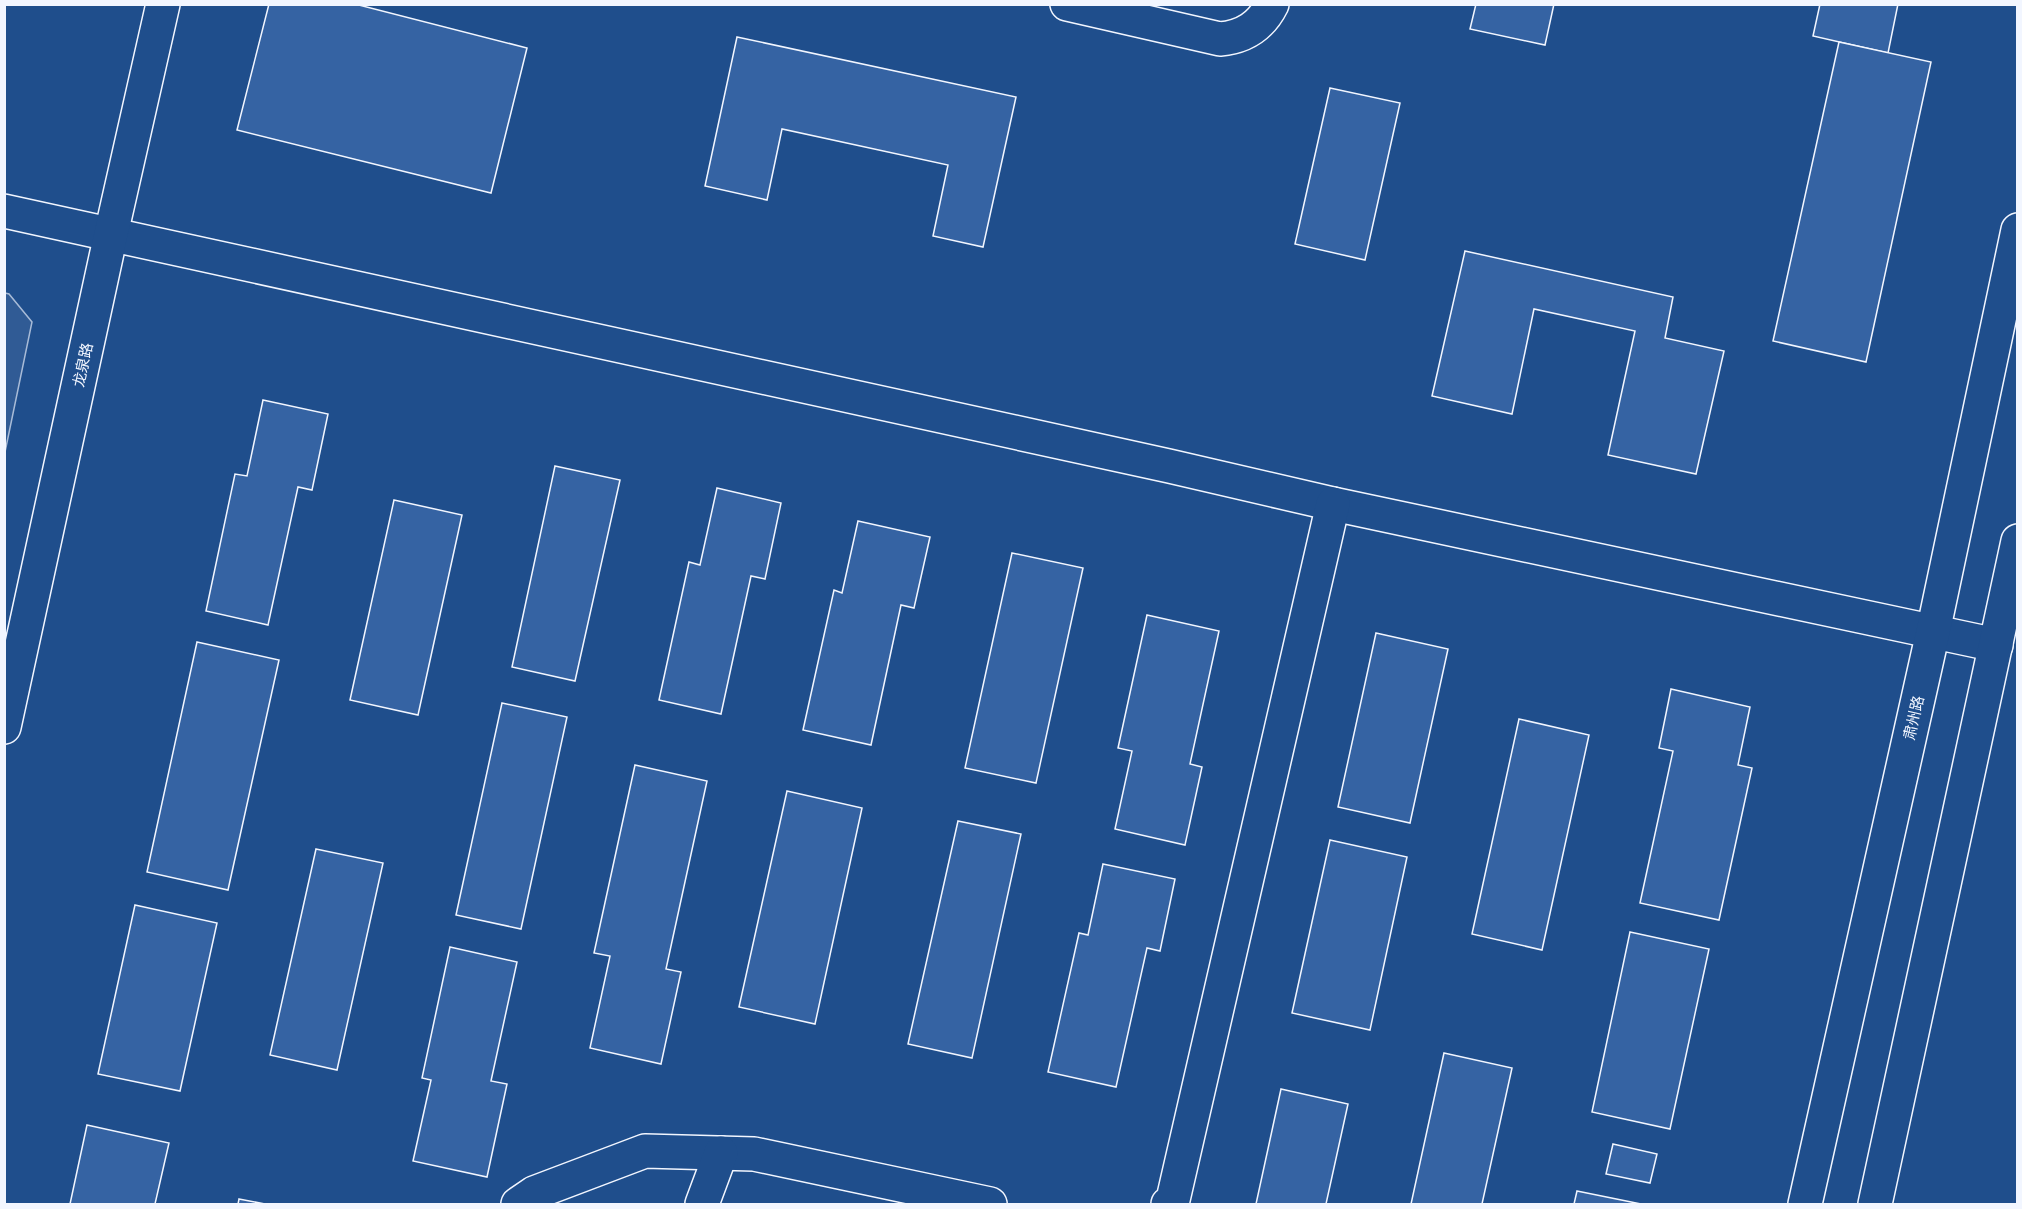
<svg xmlns="http://www.w3.org/2000/svg" width="2022" height="1209" font-family="Quicksand,'Noto Sans SC',sans-serif">
<style>
.built{fill:#305b95;stroke:#a8bbd7;stroke-width:1.5}
.building{fill:#3563a3;stroke:#f2f6ff;stroke-width:1.5}
.lines{fill:none;stroke-linecap:round;stroke-linejoin:round}
.minor-casing{stroke:#f2f6ff;stroke-width:36}
.minor{stroke:#1f4e8c;stroke-width:33}
.labels{text-anchor:middle;stroke-width:4.5;stroke-linejoin:round;paint-order:stroke}
.street-label{font-size:15px;fill:#f2f6ff;stroke:#1f4e8c}
</style>
<rect width="100%" height="100%" fill="#1f4e8c"/>
<!-- built -->
<path class="built" d="M5,293L9,294L32,322L5,452Z"/>
<!-- building -->
<g class="building">
<path d="M269,4H355L527,48L491,193L237,130Z"/>
<path d="M1476,4H1554L1545,45L1470,29Z"/>
<path d="M1820,4H1898L1888,53L1813,36Z"/>
<path d="M737,37L1016,97L983,247L933,236L948,165L782,129L767,200L705,186Z"/>
<path d="M1839,42L1931,62L1866,362L1773,341Z"/>
<path d="M1330,88L1400,103L1365,260L1295,244Z"/>
<path d="M1465,251L1673,297L1665,338L1724,351L1696,474L1608,455L1635,331L1534,309L1512,414L1432,396Z"/>
<path d="M263,400L328,414L312,490L298,487L268,625L206,611L235,474L247,476Z"/>
<path d="M555,466L620,480L575,681L512,667Z"/>
<path d="M717,488L781,503L765,579L751,576L721,714L659,700L689,562L700,565Z"/>
<path d="M394,500L462,515L418,715L350,700Z"/>
<path d="M858,521L930,537L914,608L901,605L871,745L803,730L834,590L842,593Z"/>
<path d="M1012,553L1083,568L1036,783L965,768Z"/>
<path d="M1147,615L1219,631L1190,764L1202,767L1185,845L1115,829L1132,751L1118,748Z"/>
<path d="M1376,633L1448,649L1410,823L1338,807Z"/>
<path d="M197,642L279,660L228,890L147,872Z"/>
<path d="M1671,689L1750,707L1738,765L1752,768L1719,920L1640,903L1673,751L1659,748Z"/>
<path d="M502,703L567,717L521,929L456,915Z"/>
<path d="M1519,719L1589,735L1542,950L1472,934Z"/>
<path d="M635,765L707,781L666,969L681,972L661,1064L590,1048L610,956L594,953Z"/>
<path d="M787,791L862,808L815,1024L739,1007Z"/>
<path d="M958,821L1021,834L972,1058L908,1044Z"/>
<path d="M1330,840L1407,857L1370,1030L1292,1013Z"/>
<path d="M316,849L383,863L337,1070L270,1055Z"/>
<path d="M1103,864L1175,879L1160,951L1147,948L1116,1087L1048,1072L1079,933L1088,935Z"/>
<path d="M135,905L217,923L180,1091L98,1074Z"/>
<path d="M1630,932L1709,949L1670,1129L1592,1112Z"/>
<path d="M450,947L517,962L491,1081L507,1084L487,1177L413,1161L431,1080L422,1078Z"/>
<path d="M1444,1053L1512,1068L1482,1204H1411Z"/>
<path d="M1281,1089L1348,1104L1326,1204H1256Z"/>
<path d="M87,1125L169,1143L155,1204H70Z"/>
<path d="M1613,1144L1657,1154L1650,1183L1606,1174Z"/>
<path d="M1577,1191L1641,1204H1574Z"/>
<path d="M239,1199L265,1204H238Z"/>
</g>
<g class="lines">
<!-- minor casing -->
<g class="minor-casing">
<g id="minor">
<path d="M1067,4L1220,39C1244,37 1261,26 1272,4"/>
<path d="M4,211L1169,466L1333,504L1996,645"/>
<path d="M4,727L111,234L163,4"/>
<path d="M518,1204L534,1193L645,1151L754,1154L990,1204"/>
<path d="M702,1204L721,1153"/>
<path d="M1168,1204H1172L1333,504"/>
<path d="M1805,1204L1933,632L2018,230"/>
<path d="M1875,1204L2018,541"/>
</g>
</g>
<!-- minor -->
<use href="#minor" class="minor"/>
</g>
<g class="labels">
<!-- street labels -->
<g class="street-label">
<text transform="translate(83 365) rotate(-78)" y="5">龙泉路</text>
<text transform="translate(1914 718) rotate(-77)" y="5">肃州路</text>
</g>
</g>
<!-- border -->
<rect width="2022" height="1209" fill="none" stroke="#f2f6ff" stroke-width="12"/>
</svg>
